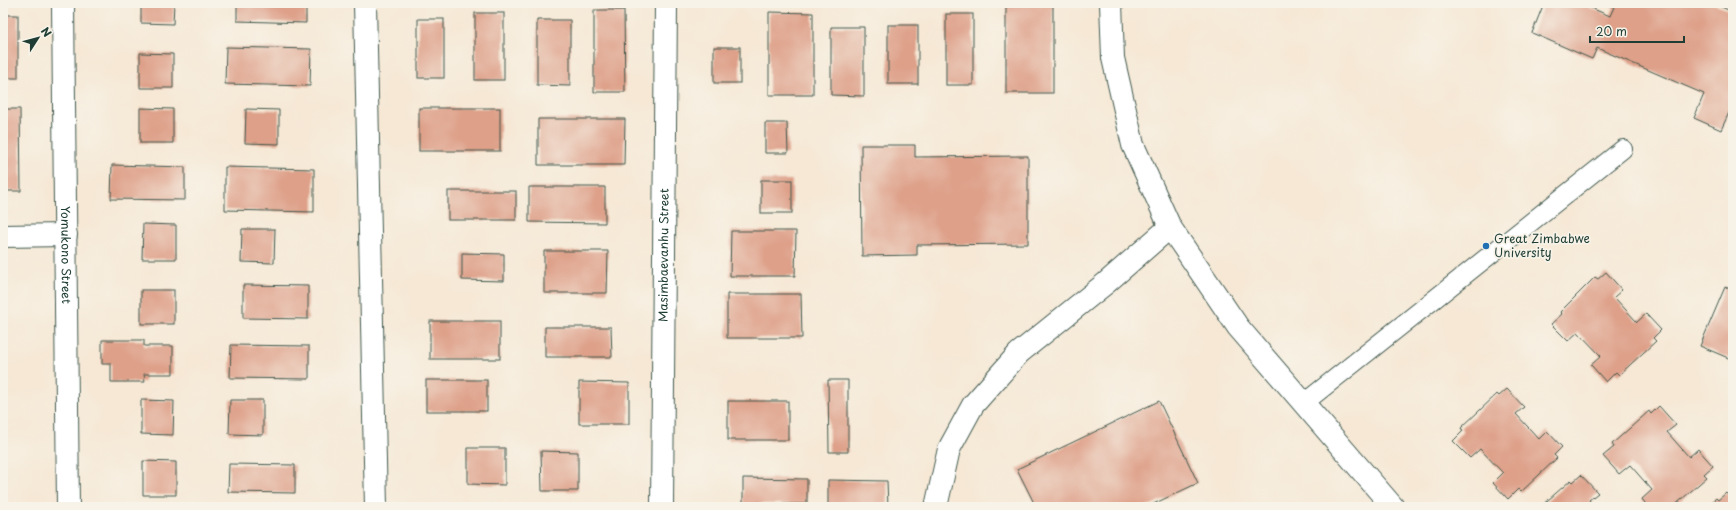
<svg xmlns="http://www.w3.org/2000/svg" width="1736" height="510" font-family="'Playpen Sans',sans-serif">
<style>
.building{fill:#dea089}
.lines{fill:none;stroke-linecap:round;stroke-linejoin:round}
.service-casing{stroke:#3f574c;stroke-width:20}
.minor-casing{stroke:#3f574c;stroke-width:24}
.tertiary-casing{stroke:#3f574c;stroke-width:24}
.service{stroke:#fff;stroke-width:18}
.minor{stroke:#fff;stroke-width:22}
.tertiary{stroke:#fff;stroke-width:22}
.poi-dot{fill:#1f6fb2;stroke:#f7f3e8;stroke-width:1.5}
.labels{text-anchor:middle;stroke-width:3.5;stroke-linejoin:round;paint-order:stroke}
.poi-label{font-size:12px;fill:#1f3d34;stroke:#f7f3e8;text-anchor:start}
.street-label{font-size:12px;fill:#1f3d34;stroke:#f7f3e8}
</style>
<rect width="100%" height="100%" fill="#f7f3e8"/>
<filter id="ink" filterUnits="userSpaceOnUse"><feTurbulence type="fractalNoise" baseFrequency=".025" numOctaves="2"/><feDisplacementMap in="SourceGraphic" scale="8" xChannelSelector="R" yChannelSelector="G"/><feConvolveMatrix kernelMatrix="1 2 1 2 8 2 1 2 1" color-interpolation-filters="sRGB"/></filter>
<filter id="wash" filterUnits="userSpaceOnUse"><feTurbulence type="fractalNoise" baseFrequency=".012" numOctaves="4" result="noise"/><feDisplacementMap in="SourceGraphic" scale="16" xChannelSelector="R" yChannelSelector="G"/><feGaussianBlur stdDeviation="0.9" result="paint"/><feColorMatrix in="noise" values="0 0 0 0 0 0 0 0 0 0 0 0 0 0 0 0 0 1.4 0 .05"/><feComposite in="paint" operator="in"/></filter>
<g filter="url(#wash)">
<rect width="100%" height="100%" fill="#f6e8d5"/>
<g id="blocks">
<!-- building -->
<g class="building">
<path d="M141,3H174L173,24L141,23Z"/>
<path d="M237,3H306V23L237,21Z"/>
<rect x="1006" y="3" width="47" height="90"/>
<path d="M1544,3H1579L1610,16L1614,7L1604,3H1712L1733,12V104L1721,130L1694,118L1704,94L1597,48L1592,59L1532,33Z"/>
<path d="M594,10H624L625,92H594Z"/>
<path d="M769,12L813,13V95H769Z"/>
<rect x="475" y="13" width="29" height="67"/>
<rect x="946" y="14" width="27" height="71"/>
<rect x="3" y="15" width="15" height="63"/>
<rect x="418" y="19" width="26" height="59"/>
<path d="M537,20H570V86L537,85Z"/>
<rect x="888" y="25" width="30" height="59"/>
<path d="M831,27H864V96L831,95Z"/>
<path d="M226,47L311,49L310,86L225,84Z"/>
<rect x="714" y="47" width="26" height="36"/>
<path d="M140,53L173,54V88H140Z"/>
<path d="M140,108L173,109V143H140Z"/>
<rect x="419" y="108" width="81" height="43"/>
<path d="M3,109H20L21,191H3Z"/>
<path d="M246,109L279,110V144L245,143Z"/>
<path d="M538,119H625L624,165H538Z"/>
<path d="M765,123H787L788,153H765Z"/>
<path d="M861,145H915V157L1028,156V244L917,245V255L862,256Z"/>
<path d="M112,165L185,167V200L111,199Z"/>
<path d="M225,167L314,169V212L225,210Z"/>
<rect x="761" y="180" width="31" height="33"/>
<path d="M529,187H605V223L529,222Z"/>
<rect x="448" y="191" width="68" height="29"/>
<path d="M143,224L176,225V259H142Z"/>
<path d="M242,229H275L274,263L241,262Z"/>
<path d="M731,231H796L795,276H730Z"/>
<path d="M544,251H608L607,293H544Z"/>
<path d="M462,253L504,254V281L462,280Z"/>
<path d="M1606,272L1622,290L1614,297L1637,322L1646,314L1661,330L1653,338L1656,341L1619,375L1616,372L1606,382L1591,365L1601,356L1578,332L1568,341L1551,324L1562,314L1560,312L1595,277L1598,279Z"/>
<path d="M243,285L308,286V319L243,318Z"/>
<path d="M1725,287L1733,290V360L1700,346Z"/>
<rect x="141" y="290" width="33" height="34"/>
<path d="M727,294H801L802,338H727Z"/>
<rect x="430" y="321" width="70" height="38"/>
<path d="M545,327H611L612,357H545Z"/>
<path d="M102,340H144V346H173V374H144L145,382H111V364H102Z"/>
<path d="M231,345L309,346V379L230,378Z"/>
<rect x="426" y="380" width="61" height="31"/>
<path d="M828,380H848V452H829Z"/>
<path d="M579,382L629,383V424H579Z"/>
<path d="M1507,389L1524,407L1516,414L1539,439L1547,431L1562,447L1554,455L1557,458L1521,492L1518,489L1508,499L1493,483L1503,473L1480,449L1470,458L1453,441L1463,431L1461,428L1497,394L1499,396Z"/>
<path d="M141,400L174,401L173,435L141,434Z"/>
<path d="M230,400H263V435L229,434Z"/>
<rect x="728" y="401" width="60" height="39"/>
<path d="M1159,401L1198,483L1147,507H1036L1017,469Z"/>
<path d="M1659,406L1676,425L1667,432L1689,457L1698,449L1713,466L1704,474L1707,477L1673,507H1648L1642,499L1652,490L1630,465L1619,474L1603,456L1614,447L1612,444L1649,411L1651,414Z"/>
<path d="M468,448H505V485L468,484Z"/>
<path d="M541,451L578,452V491H542Z"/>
<path d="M143,461L176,462V495H143Z"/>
<path d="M229,464L295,465V493L228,492Z"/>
<path d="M1581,475L1598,493L1589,500L1595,507H1540L1571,480L1573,482Z"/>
<path d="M743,478L807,479V504H743Z"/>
<path d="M828,480L887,481L888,507H828Z"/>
<path d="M1726,493L1733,500V507H1706L1716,498L1718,500Z"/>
</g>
</g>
</g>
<g filter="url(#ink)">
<use href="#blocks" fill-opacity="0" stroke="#3f574c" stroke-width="1"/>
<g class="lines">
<!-- service casing -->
<g class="service-casing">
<path id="service" d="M1304,403L1623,149"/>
</g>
<!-- minor casing -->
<g class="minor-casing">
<g id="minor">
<path id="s1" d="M63,3L68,507"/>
<path d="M365,3L376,507"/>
<path d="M3,236L66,235"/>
<path id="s2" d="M662,507L666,3"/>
<path d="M936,507L949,449L973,405L1019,353L1106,283L1170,227"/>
</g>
</g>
<!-- tertiary casing -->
<g class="tertiary-casing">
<path id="tertiary" d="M1111,3L1113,58L1133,145L1170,227L1238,327L1393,507"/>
</g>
<!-- service -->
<use href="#service" class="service"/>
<!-- minor -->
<use href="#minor" class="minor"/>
<!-- tertiary -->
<use href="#tertiary" class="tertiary"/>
</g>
</g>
<!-- markers -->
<circle class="poi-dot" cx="1486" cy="246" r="4"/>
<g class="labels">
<!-- poi labels -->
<g class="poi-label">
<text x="1494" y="243">Great Zimbabwe<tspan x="1494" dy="14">University</tspan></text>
</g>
<!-- street labels -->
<g class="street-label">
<text dy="4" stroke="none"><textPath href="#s1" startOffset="252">Yomukono Street</textPath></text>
<text dy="4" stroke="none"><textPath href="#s2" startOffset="252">Masimbaevanhu Street</textPath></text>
</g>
</g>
<!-- margin -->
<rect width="1736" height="510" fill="none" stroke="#f7f3e8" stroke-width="16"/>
<!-- north arrow -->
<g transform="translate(38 38) rotate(54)" stroke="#f7f3e8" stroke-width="3" paint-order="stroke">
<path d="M0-3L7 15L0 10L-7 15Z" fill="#1f3d34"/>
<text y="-6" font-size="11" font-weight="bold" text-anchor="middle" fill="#1f3d34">N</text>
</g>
<!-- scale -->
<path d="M1590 36v6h94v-6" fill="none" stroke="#1f3d34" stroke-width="2"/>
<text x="1596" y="36" font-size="12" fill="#1f3d34" stroke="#f7f3e8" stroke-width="3" paint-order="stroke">20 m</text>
</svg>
